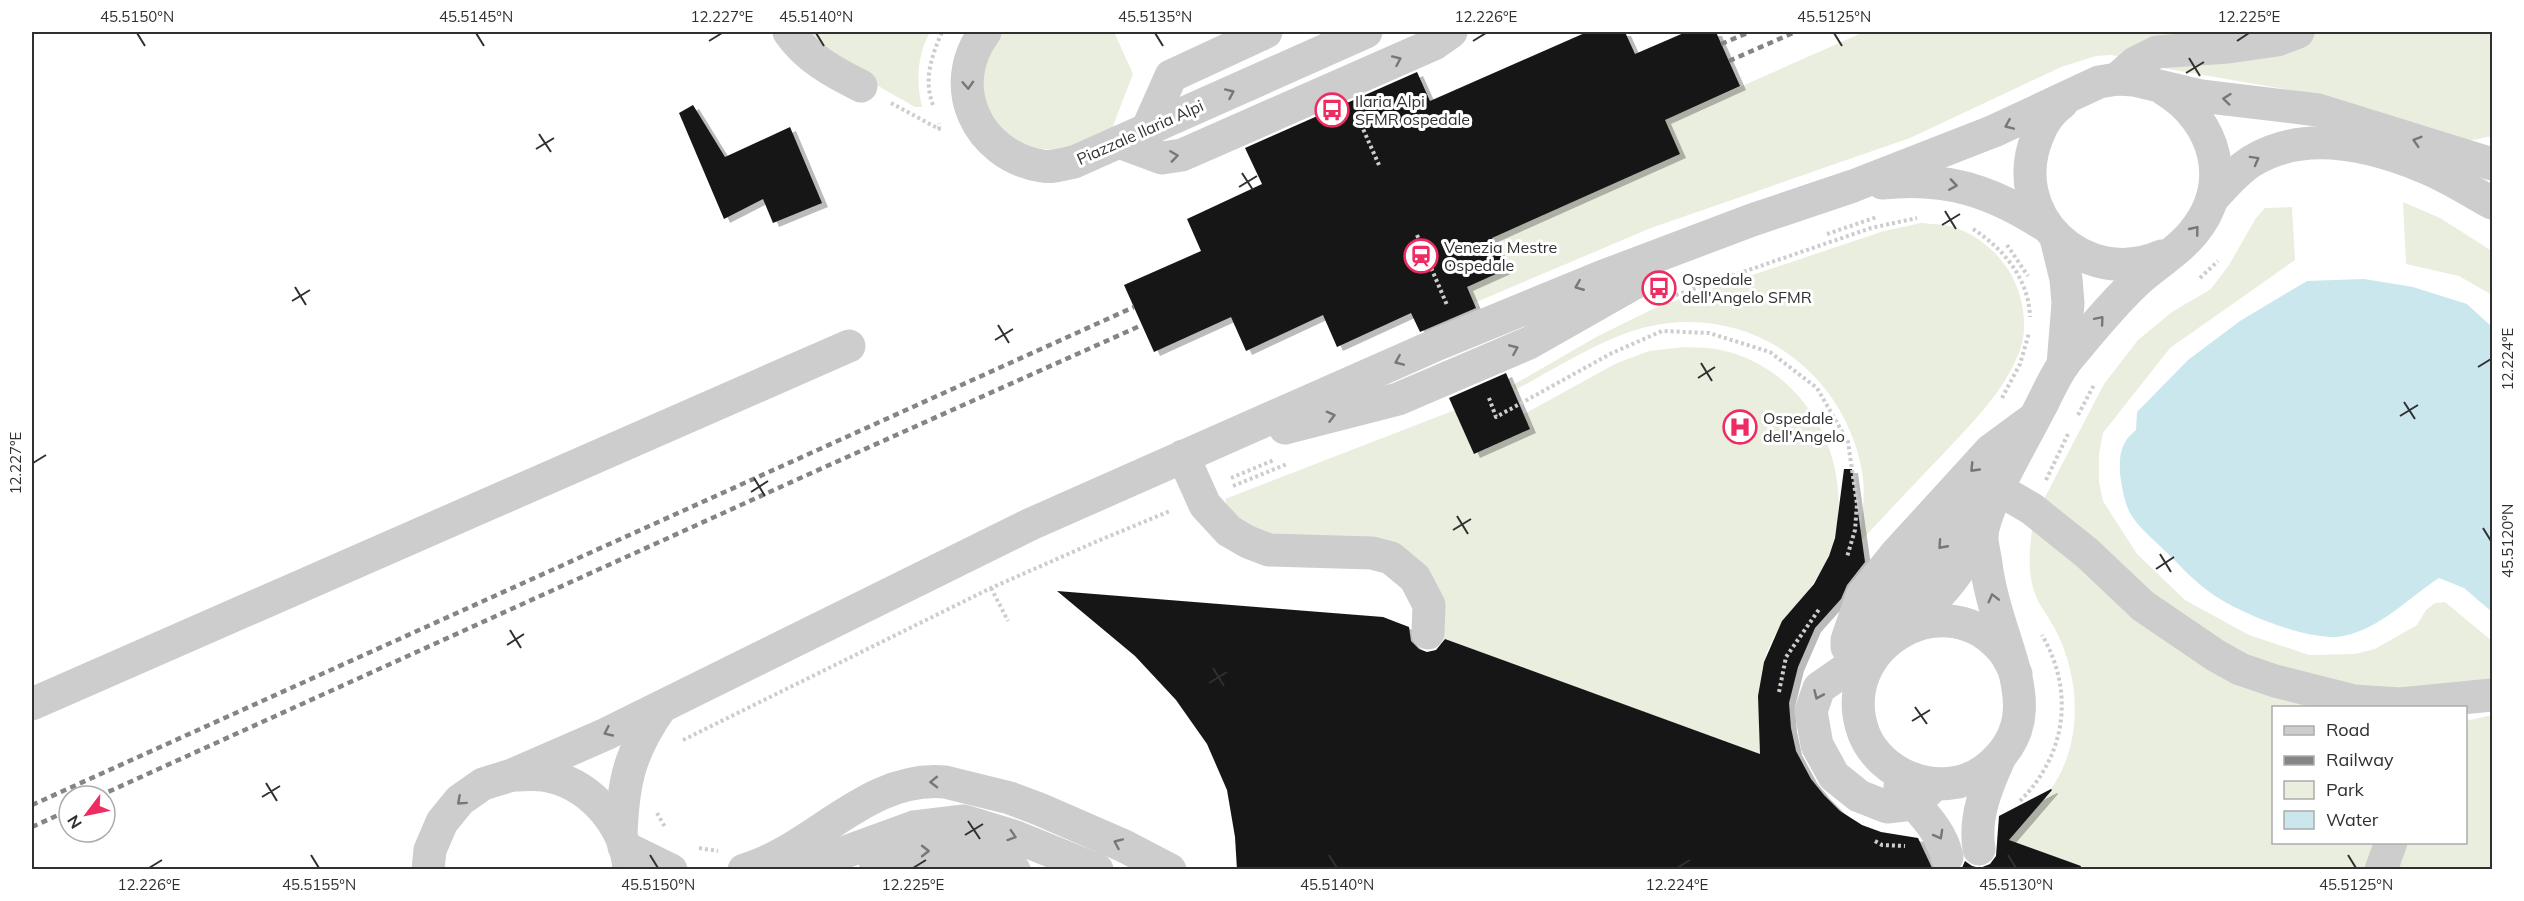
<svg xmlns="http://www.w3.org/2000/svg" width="2524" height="901" font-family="Mulish,sans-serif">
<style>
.green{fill:#eaeede}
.water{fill:#cae7ee}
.building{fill:#171717;filter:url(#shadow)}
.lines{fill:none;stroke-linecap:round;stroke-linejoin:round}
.path{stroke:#cdcdcd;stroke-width:4;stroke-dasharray:3 3;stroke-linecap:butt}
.minor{stroke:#cdcdcd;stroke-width:33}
.rail{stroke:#858585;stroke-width:4.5;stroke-dasharray:6 4.5;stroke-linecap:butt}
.oneway{stroke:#777}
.ticks{fill:none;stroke:#303030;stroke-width:2}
.labels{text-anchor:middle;stroke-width:6;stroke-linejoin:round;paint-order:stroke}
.poi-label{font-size:16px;fill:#303030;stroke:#fff;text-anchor:start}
.street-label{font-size:16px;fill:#303030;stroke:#fff}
.neatline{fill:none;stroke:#303030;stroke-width:2}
.ticks-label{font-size:15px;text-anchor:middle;fill:#303030}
</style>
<defs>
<filter id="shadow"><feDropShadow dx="6" dy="4" stdDeviation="0" flood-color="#0004"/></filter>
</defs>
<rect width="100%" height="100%" fill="#fff"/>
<!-- green -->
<g class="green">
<path d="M798,32H930C917,57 916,79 922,107H915L838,63Z"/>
<path d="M1002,32H1114L1133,74L1111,131C1091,139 1067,152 1045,149C1004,146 977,107 981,67C983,54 994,41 1002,32Z"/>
<path d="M1864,32H2283L2127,57L2111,55L2096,56L2061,67L1910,138L1651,228L1474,303L1467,287L1507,269L1493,237L1680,154L1665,120Z"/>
<path d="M2320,32H2492V136L2468,141L2284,89L2163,68L2246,59Z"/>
<path d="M2403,202L2440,218L2492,251V295L2459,276L2406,264Z"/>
<path d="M2292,207L2295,260L2170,348L2103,433L2099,454V482L2103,501L2137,554L2185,600L2249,635L2309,655L2355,654L2375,649L2417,625L2426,610L2435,603L2445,602L2492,641V685L2379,693L2234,654L2171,614L2043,501L2104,384L2138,340L2172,312L2211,289L2229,265L2256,218L2265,208Z"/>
<path d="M1921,223C1931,224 1943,224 1953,227C1977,234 2000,254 2012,276C2024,299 2029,331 2018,355C2002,394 1972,423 1944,453C1915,483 1887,513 1859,543C1862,520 1866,494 1862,471C1844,371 1751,305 1651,326C1607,335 1555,369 1515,390L1513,385L1598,336L1657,307L1884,231Z"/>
<path d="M1684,347C1696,348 1709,347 1720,350C1811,368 1862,474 1828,557C1812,596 1774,620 1764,662C1756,694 1763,724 1767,757L1443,639L1442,617L1419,566L1252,533L1227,505L1225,499L1455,410L1475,454L1530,429L1524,414L1617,363L1649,351Z"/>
<path d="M2032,530L2330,707L2274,708V842L2379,843L2369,869L2090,870L2001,837C2015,824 2033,812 2045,797C2083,751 2082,684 2057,633C2052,622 2044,612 2038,601C2027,577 2029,555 2032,530Z"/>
<path d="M2492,715V869L2394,870L2404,843L2466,842V721Z"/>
</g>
<!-- water -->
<path class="water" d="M2364,279L2413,287L2467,304L2492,327V612L2464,588L2439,578C2408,598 2380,629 2343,636C2312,643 2236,612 2211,593C2193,581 2180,565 2164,550C2153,539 2138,527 2130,513C2124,501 2122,487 2120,474C2119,454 2121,442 2136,430L2137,412L2188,360L2240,321L2307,281Z"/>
<!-- building -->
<g class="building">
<path d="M1587,32H1625L1635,54L1686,32H1716L1740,86L1665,120L1680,154L1492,238L1507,269L1467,287L1476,308L1420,332L1411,313L1337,347L1323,315L1246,351L1231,317L1154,352L1124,285L1201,251L1187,219L1262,184L1245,148L1417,72L1430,101Z"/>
<path d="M693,105L725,157L790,127L822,203L773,223L763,199L724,219L679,113Z"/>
<path d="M1506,373L1530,429L1474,454L1449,398Z"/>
<path d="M1844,469H1852L1865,562L1847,585L1841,599L1815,628L1798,667L1789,703L1791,728L1796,751L1811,779L1824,795L1840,811L1862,825L1881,832L1918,838L1933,870H1237L1235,837L1227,790L1207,744L1176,700L1135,656L1057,591L1383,617L1409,627L1411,641L1419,649L1427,652L1436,650L1445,639L1760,754L1758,696L1764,662L1782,621L1814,584L1829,556L1835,538Z"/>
<path d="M2051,789L2052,790L2009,840L2081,866L2080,870H1961L1965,861L1972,866L1980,868L1990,864L1996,856L1999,816Z"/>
</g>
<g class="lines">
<!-- path -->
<g class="path">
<path d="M891,103L939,129V123"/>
<path d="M933,105C923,79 932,55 942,32"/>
<path d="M1356,113L1379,165"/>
<path d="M1973,229C2003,248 2029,279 2030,317"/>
<path d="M1827,234L1877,217"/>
<path d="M1417,235L1447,305"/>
<path d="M2007,245L2028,276"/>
<path d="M2200,278L2218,261"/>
<path d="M1670,297L1871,228L1917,218"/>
<path d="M1489,398L1496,417L1612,353L1662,331L1709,333L1770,352L1817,388L1848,442L1857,504L1855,530L1847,557"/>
<path d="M2002,398L2020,364L2029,333"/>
<path d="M2078,415L2094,385"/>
<path d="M1231,478L1274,460"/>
<path d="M2046,480L2069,432"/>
<path d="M1233,486L1287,464"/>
<path d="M991,588L1008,621"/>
<path d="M1779,692L1786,657L1820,608"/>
<path d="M683,740L991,588L1100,540L1170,511"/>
<path d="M2020,801C2066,755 2075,692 2042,635"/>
<path d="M657,813L665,827"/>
<path d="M1875,841L1882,845L1905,846"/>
<path d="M699,848L718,851"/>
</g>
<!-- minor -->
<g class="minor">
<path d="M789,32C807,58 833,72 861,86"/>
<path d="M985,32C945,85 976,155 1042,166C1051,168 1064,164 1074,162L1366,32"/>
<path d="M2117,79L2135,63L2157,52L2228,47L2277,40L2298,32"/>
<path d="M2062,103C2051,111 2043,122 2038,135C2004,215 2084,290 2162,256"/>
<path d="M1147,130L1171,76L1266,32"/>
<path d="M1119,142L1162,158L1182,155L1434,44L1451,32"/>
<path d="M1882,183C1946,176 1992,191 2046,226"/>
<path d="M2212,199C2224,186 2236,171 2252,161C2304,129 2371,145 2424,167C2447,176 2470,191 2492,203"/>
<path d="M2056,238L2066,279L2068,303L2063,365"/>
<path d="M1285,428L1398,399L1529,343L1640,280"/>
<path d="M1183,456L1205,505L1229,531L1248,542L1269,550L1372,553L1391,558L1415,578L1429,605L1428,633"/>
<path d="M1905,627C1941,597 1957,574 1982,535"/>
<path d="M1847,647V640L1862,596L1895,555L1991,450L2029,422"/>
<path d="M1872,651L1819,688L1811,711L1817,745L1834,776L1859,796L1887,807L1914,804L1935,784"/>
<path d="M1852,662L1866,632L1892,599L1950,535L1966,514L1998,489L2032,509L2087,553L2143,606L2215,655L2240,669L2275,681L2354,701L2400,704L2492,695"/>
<path d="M2016,674C2013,667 2009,659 2005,653C1948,578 1831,646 1864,734C1872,754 1891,771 1911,778C1934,788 1965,785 1985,770C2034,733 2021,689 2005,639C1997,615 1989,589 1986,564C1985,554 1981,543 1982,534C1984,519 1992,502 1998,488C2011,461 2026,435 2040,408C2048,393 2055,375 2066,361C2088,334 2109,308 2134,284C2152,266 2177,253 2193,233C2234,184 2216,121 2165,90"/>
<path d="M32,704L849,346"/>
<path d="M514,775C523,775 533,774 543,775C588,782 626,823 629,870"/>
<path d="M1900,786C1917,809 1941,828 1947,857"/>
<path d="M621,835C623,780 630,752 661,707"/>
<path d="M624,847L671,870"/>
<path d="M1979,849C1974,817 1986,788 1999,759"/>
<path d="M875,861C932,844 960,851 1014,870"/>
<path d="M428,870L430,850L442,822L460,800L483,784L512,775L606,734L1031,524L1438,344L1601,277L1752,220L1853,186L1994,131L2099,82L2117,79L2134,80L2201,96L2318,110L2492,164"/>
<path d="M744,870C814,850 867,775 945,782L1010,798L1039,809L1124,846L1170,870"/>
<path d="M796,870L914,827L964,821L1016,837L1097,870"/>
<path d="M2381,870L2391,842"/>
</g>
<!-- rail -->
<g class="rail">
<path d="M1721,44L1750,32"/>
<path d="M1729,61L1795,32"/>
<path d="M99,796L807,475L1142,325"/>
<path d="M32,805L1134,307"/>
<path d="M32,827L69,810"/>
</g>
</g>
<!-- one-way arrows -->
<defs><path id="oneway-chevron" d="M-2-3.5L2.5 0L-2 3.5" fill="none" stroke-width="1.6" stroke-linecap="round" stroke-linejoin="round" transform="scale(1.5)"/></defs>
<g class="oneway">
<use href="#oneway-chevron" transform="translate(1397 60) rotate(-24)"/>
<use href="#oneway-chevron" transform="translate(968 85) rotate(87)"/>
<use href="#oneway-chevron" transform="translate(1230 93) rotate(-24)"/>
<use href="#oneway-chevron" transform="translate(2227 99) rotate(-174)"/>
<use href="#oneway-chevron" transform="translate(2009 125) rotate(157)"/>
<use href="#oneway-chevron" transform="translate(2417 141) rotate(-163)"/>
<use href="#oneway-chevron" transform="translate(1174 156) rotate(-8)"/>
<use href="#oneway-chevron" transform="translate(2255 160) rotate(-29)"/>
<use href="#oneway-chevron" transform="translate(1953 185) rotate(9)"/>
<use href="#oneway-chevron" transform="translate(2195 230) rotate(-51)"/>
<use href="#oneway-chevron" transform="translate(1579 286) rotate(158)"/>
<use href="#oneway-chevron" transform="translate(2100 320) rotate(-50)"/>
<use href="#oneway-chevron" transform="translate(1514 349) rotate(-23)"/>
<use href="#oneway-chevron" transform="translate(1399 361) rotate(157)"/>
<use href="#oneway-chevron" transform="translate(1331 416) rotate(-15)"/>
<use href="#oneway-chevron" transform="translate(1974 468) rotate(134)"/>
<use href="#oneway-chevron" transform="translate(1942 545) rotate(132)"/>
<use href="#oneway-chevron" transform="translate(1993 598) rotate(-104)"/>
<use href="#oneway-chevron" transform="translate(1818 695) rotate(114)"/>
<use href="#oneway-chevron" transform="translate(608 732) rotate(155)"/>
<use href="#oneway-chevron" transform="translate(934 782) rotate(179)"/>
<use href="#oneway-chevron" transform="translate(461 801) rotate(138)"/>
<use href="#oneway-chevron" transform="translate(1939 835) rotate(61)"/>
<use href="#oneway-chevron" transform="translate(1012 836) rotate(18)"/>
<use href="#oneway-chevron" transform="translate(1118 843) rotate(-156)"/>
<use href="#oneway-chevron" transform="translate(925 851)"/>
</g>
<!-- ticks -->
<path class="ticks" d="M137,33L145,46M476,33L484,46M816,33L824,46M1155,33L1163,46M1834,33L1842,46M709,41L722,33M1473,41L1486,33M2237,41L2249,33M2189,58L2200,76M2186,73L2204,62M539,134L551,152M536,149L554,138M1242,173L1253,190M1239,187L1257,176M1945,211L1956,229M1942,225L1960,214M295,287L306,305M292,301L310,290M998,325L1009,343M995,340L1013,329M1701,363L1712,381M2478,367L2491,359M1698,378L1715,367M2404,402L2415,419M2400,416L2418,405M33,463L46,455M754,478L765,496M751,492L768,481M1457,516L1468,534M2483,528L2491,541M1453,530L1471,519M2160,554L2171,572M2156,569L2174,557M510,630L521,648M507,645L524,634M1213,668L1224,686M1209,683L1227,672M1915,707L1927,724M1912,721L1930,710M266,783L277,801M262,797L280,786M968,821L980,839M965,835L983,824M311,855L319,868M650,855L658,868M1329,855L1337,868M2008,855L2016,868M2348,855L2356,868M149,868L162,860M913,868L926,860M1677,868L1690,860"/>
<!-- icons -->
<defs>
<g id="bus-ring" transform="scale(1.725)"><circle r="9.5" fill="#fff" stroke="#ee2c62" stroke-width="1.5"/><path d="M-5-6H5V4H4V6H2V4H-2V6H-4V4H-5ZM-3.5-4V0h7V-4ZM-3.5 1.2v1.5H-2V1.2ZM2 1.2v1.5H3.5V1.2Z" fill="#ee2c62"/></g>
<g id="station-ring" transform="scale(1.725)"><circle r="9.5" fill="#fff" stroke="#ee2c62" stroke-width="1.5"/><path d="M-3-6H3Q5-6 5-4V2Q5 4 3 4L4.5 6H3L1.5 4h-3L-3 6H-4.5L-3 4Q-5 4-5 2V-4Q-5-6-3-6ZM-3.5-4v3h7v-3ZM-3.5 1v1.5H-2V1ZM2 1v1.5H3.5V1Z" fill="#ee2c62"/></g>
<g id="hospital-ring" transform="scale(1.725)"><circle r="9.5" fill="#fff" stroke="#ee2c62" stroke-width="1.5"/><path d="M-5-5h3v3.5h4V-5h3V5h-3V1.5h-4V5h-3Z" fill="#ee2c62"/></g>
</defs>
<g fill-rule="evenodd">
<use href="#bus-ring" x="1332" y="110"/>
<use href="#station-ring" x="1421" y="256"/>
<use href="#bus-ring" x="1659" y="288"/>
<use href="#hospital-ring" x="1740" y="427"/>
</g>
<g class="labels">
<!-- poi labels -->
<g class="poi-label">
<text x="1355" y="107">Ilaria Alpi<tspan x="1355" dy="18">SFMR ospedale</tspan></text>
<text x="1444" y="253">Venezia Mestre<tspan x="1444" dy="18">Ospedale</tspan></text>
<text x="1682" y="285">Ospedale<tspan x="1682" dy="18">dell'Angelo SFMR</tspan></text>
<text x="1763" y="424">Ospedale<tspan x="1763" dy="18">dell'Angelo</tspan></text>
</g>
<!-- street labels -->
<g class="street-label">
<text transform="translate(1140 132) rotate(-24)" y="6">Piazzale Ilaria Alpi</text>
</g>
</g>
<!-- border -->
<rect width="2524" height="901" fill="none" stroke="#ffffff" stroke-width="66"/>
<!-- legend -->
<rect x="2272" y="706" width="195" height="138" fill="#ffffff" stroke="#acacac" stroke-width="1.5"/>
<rect x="2284" y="726" width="30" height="9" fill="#cdcdcd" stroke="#acacac" stroke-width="1.5"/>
<text x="2326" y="736" font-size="18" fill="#303030">Road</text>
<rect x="2284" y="756" width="30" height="9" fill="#858585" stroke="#acacac" stroke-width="1.5"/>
<text x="2326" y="766" font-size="18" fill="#303030">Railway</text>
<rect x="2284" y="781" width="30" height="18" fill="#eaeede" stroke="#acacac" stroke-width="1.5"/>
<text x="2326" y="796" font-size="18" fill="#303030">Park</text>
<rect x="2284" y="811" width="30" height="18" fill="#cae7ee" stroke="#acacac" stroke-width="1.5"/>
<text x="2326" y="826" font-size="18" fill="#303030">Water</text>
<!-- north arrow -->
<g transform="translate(87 814) rotate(238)"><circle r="28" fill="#ffffff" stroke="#acacac" stroke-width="1.5"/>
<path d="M0-4.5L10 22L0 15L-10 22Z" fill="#ee2c62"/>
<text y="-9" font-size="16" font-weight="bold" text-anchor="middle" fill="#303030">N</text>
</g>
<rect x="33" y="33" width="2458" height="835" class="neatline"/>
<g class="ticks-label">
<text x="137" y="22">45.5150°N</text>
<text x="476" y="22">45.5145°N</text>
<text x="722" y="22">12.227°E</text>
<text x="816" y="22">45.5140°N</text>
<text x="1155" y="22">45.5135°N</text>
<text x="1486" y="22">12.226°E</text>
<text x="1834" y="22">45.5125°N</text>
<text x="2249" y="22">12.225°E</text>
<text transform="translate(2508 359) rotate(-90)" y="5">12.224°E</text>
<text transform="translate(16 463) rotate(-90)" y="5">12.227°E</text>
<text transform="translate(2508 541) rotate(-90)" y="5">45.5120°N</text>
<text x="149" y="890">12.226°E</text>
<text x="319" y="890">45.5155°N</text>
<text x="658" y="890">45.5150°N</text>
<text x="913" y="890">12.225°E</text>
<text x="1337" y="890">45.5140°N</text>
<text x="1677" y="890">12.224°E</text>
<text x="2016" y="890">45.5130°N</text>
<text x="2356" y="890">45.5125°N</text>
</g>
</svg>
